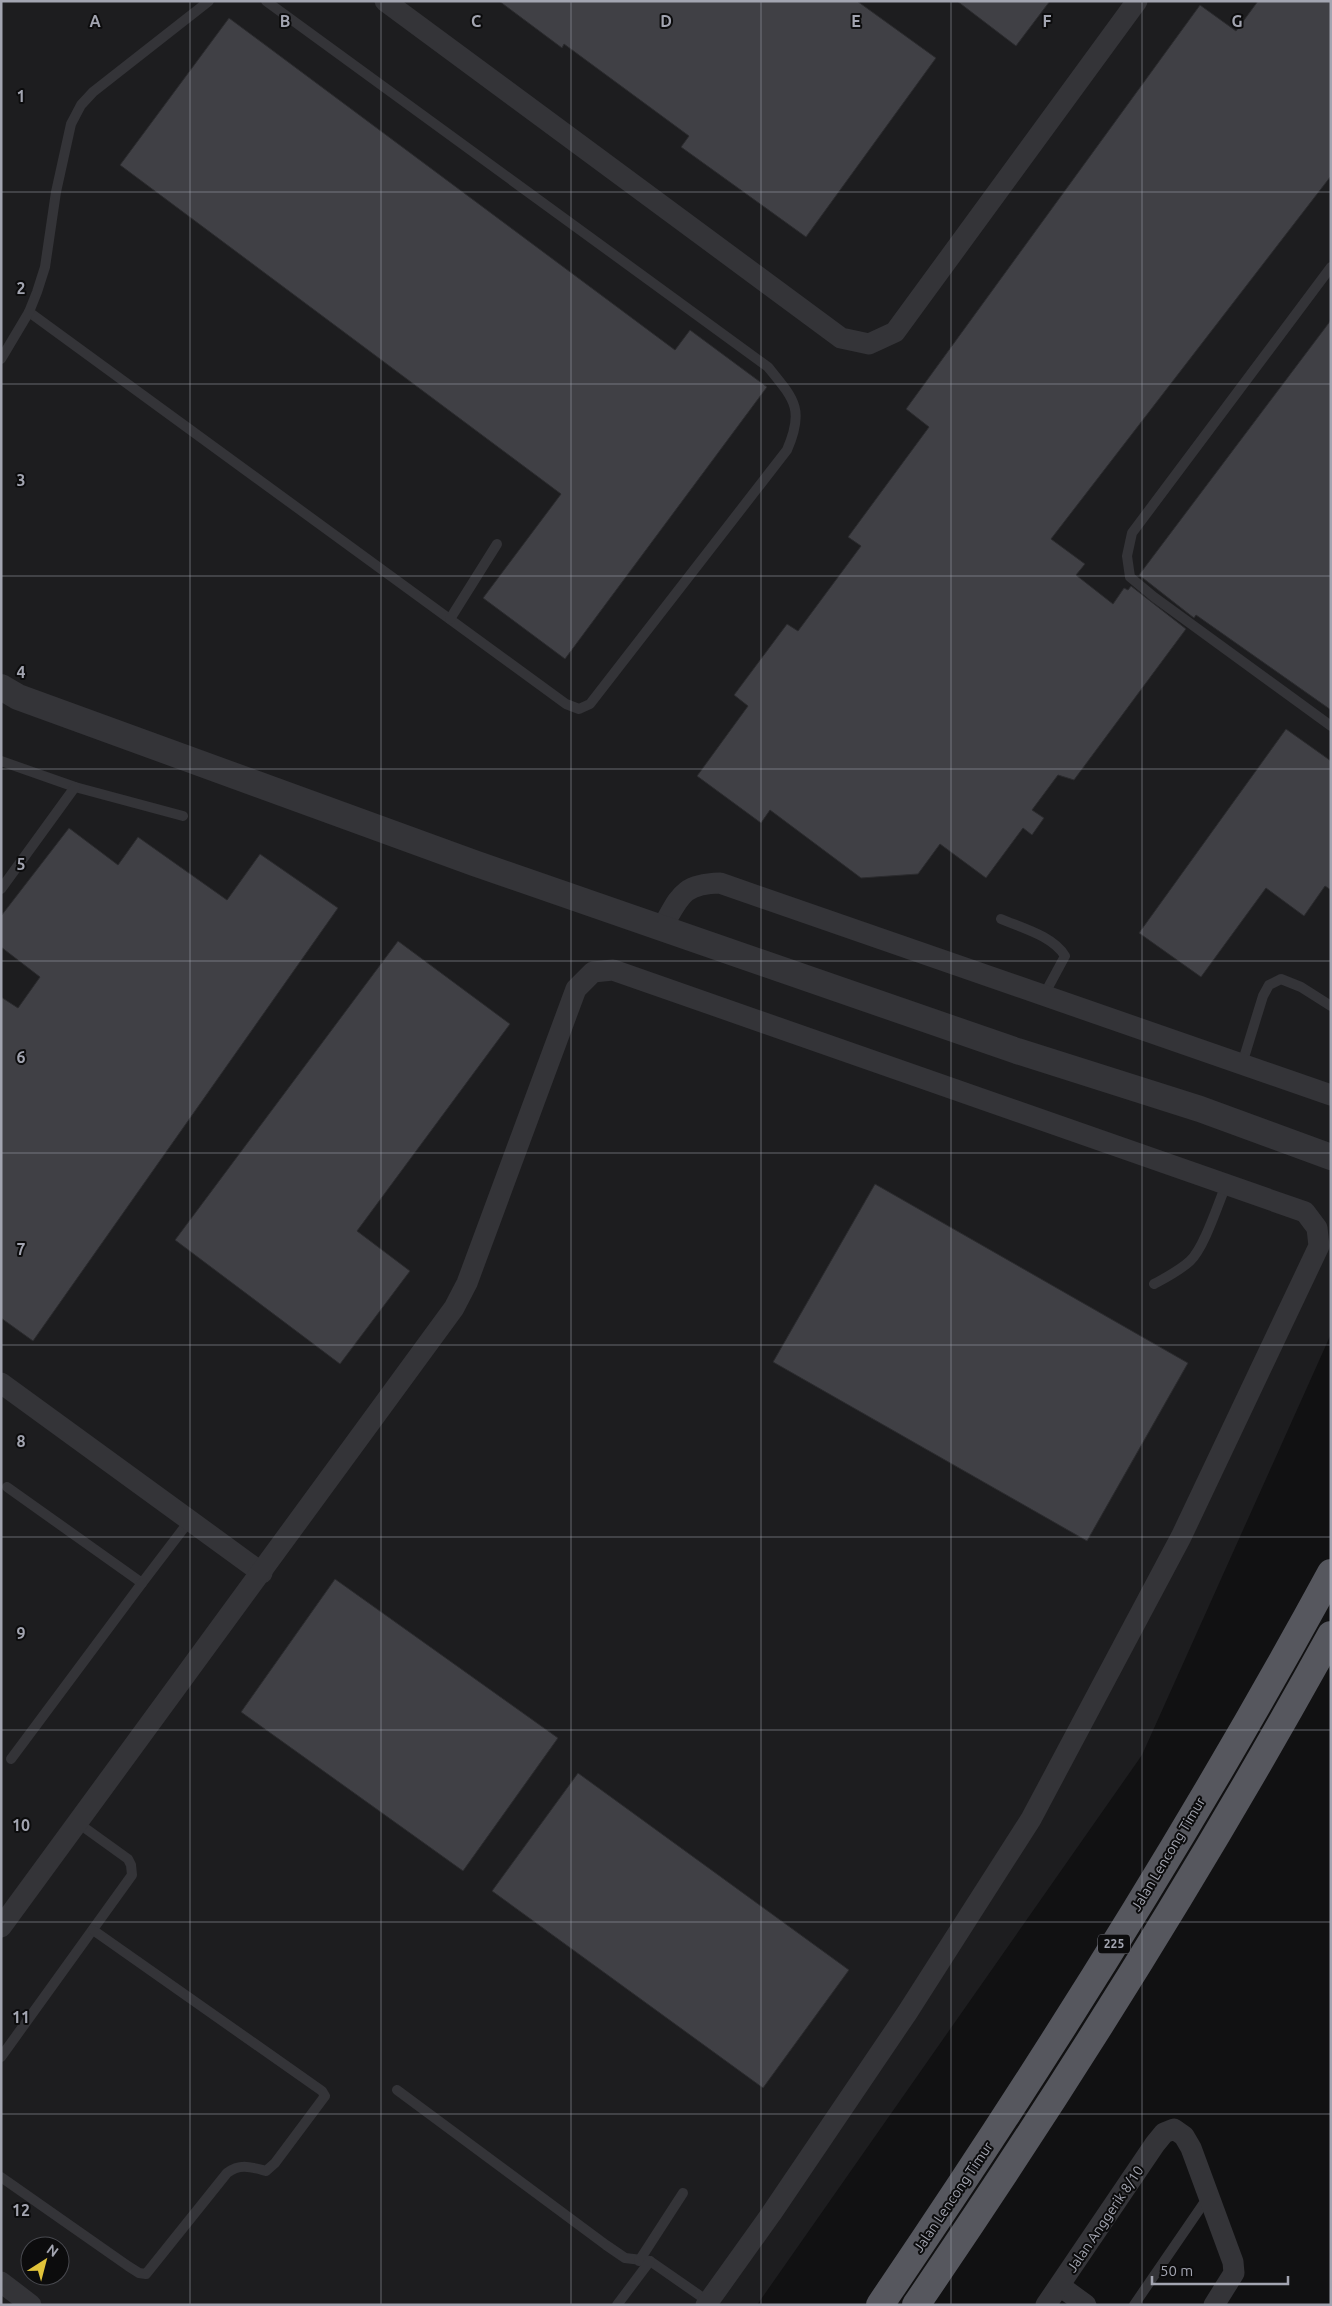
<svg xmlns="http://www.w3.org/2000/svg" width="1332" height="2306" font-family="Ubuntu,sans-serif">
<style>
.built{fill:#1d1d1f;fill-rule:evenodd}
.building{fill:#404045;stroke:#2b2b2e}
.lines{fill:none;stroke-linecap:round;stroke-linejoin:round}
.service{stroke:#343438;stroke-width:10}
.minor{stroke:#343438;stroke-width:21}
.tertiary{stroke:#343438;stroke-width:26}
.trunk{stroke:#56575e;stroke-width:28}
.grid{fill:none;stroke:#a3a5b1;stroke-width:1;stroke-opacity:0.55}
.labels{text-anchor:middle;stroke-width:4;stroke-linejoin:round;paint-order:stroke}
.shield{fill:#0c0c0d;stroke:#767780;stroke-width:1}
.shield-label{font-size:12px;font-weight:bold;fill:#a3a5b1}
.street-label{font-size:14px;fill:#a3a5b1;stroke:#0c0c0d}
.grid-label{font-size:16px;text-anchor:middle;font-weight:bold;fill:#a3a5b1;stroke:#0c0c0d;stroke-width:4;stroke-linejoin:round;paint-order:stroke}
</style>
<rect width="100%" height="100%" fill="#111112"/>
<!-- built -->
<path class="built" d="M1,1H1331V1334L1142,1755L757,2305H1ZM30,2246H60V2276H30Z"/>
<!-- building -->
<g class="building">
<path d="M499,1H857L936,58L806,237L681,147L689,136L564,44L562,48Z"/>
<path d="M957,1H1050L1016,46Z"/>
<path d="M1258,1H1331V176L1051,539L1085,564L1076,575L1113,604L1124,588L1128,590L1131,586L1186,629L1074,780L1058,775L1032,810L1044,818L1032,835L1023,828L986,878L940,844L918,874L861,878L770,810L761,823L697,776L748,706L734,695L787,624L798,631L861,546L848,537L929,427L906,409L1200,5L1236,31Z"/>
<path d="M229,18L675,350L690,330L767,387L565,659L483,598L561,494L120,165Z"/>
<path d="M1331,320V710L1196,615L1194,618L1139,575Z"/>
<path d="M1286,729L1331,761V890L1325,886L1304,916L1266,888L1201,977L1139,933Z"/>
<path d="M69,828L118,865L138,837L227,900L260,854L338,908L33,1341L1,1318V997L18,1008L40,977L1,947V916Z"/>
<path d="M398,941L510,1024L357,1231L410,1271L340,1364L175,1240Z"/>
<path d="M875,1184L1188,1363L1087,1541L773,1362Z"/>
<path d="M335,1579L558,1738L463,1871L241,1712Z"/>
<path d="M578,1773L849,1970L763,2088L492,1891Z"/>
</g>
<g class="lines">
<!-- service -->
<g class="service">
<path d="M1331,267L1132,533L1127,556L1130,577L1154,597L1331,726"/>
<path d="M29,312L566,704L579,709L590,704L787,450C805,409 794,399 768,367L266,1"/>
<path d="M1,359L29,312L37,292L45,267L56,192L71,124L81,105L93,92L209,1"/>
<path d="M450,619L497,544"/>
<path d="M1,761L75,787L183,816"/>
<path d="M1,889L75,787"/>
<path d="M1001,919C1022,928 1053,936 1065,956L1044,995"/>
<path d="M1242,1064L1263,996L1269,985L1281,979L1301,987L1331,1006"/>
<path d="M1154,1284C1167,1277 1179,1271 1190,1261C1204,1248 1218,1204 1226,1185"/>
<path d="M7,1487L142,1583L190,1520"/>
<path d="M11,1759L142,1583"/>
<path d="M1,2057L132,1875L131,1865L128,1859L78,1823"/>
<path d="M397,2090L606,2245L625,2258L650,2261L709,2302"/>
<path d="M1,2177L128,2266L139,2273L146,2274L227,2173C240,2163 251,2167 266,2171L275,2163L325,2096L322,2091L93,1930"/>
<path d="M639,2261L683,2193"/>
<path d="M617,2305L650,2261"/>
<path d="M1134,2305L1208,2197"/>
</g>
<!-- minor -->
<g class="minor">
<path d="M385,1L841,338L869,344L895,332L1137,1"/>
<path d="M661,929C680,898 680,884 720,883L1331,1095"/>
<path d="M1,1383L262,1573"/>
<path d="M1,1927L454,1308L467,1283L576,989L593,972L613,970L1305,1212L1317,1228L1319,1246L1181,1537L1031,1819L907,2013L771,2214L706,2305"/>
<path d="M1,2282L31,2305"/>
<path d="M1060,2286L1086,2305"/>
<path d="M1046,2305L1155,2144L1164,2133L1174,2129L1184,2136L1191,2148L1233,2262L1234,2273L1214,2305"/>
</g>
<!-- tertiary -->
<path class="tertiary" d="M1,687L18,697L474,863L1017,1051L1200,1109L1331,1157"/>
<!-- trunk -->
<g class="trunk">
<path d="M880,2305C1041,2068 1194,1825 1331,1573"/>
<path d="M916,2305C1064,2088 1204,1865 1331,1635"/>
</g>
</g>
<!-- grid -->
<path class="grid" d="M190,1V2305M381,1V2305M571,1V2305M761,1V2305M951,1V2305M1142,1V2305M1,192H1331M1,384H1331M1,576H1331M1,769H1331M1,961H1331M1,1153H1331M1,1345H1331M1,1537H1331M1,1730H1331M1,1922H1331M1,2114H1331"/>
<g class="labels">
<!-- shield labels -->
<rect class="shield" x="1098" y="1934.5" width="32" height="19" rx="4"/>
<g class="shield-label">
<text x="1114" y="1948">225</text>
</g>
<!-- street labels -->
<g class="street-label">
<text transform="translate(1168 1854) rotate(-59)" y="5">Jalan Lencong Timur</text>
<text transform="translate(953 2197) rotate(-56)" y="5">Jalan Lencong Timur</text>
<text transform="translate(1105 2219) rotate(-56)" y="5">Jalan Anggerik 8/10</text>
</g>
</g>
<g class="grid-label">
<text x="95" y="27">A</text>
<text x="285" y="27">B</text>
<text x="476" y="27">C</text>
<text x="666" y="27">D</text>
<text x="856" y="27">E</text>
<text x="1047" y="27">F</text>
<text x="1237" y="27">G</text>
<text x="21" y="102">1</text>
<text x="21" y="294">2</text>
<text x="21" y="486">3</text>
<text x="21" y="678">4</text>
<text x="21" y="870">5</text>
<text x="21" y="1063">6</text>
<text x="21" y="1255">7</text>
<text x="21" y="1447">8</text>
<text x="21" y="1639">9</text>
<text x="21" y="1831">10</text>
<text x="21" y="2023">11</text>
<text x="21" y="2216">12</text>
</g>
<!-- border -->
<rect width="1332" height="2306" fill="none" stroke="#a3a5b1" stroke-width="5"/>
<!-- north arrow -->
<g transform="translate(45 2261) rotate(36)"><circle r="24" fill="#0c0c0d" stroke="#48494f"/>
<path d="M0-4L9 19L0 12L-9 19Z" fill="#e1c33a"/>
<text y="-8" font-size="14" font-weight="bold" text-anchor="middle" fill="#a3a5b1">N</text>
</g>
<!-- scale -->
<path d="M1152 2276v8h136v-8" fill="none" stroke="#a3a5b1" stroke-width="2.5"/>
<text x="1160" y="2276" font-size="15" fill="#a3a5b1" stroke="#0c0c0d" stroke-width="4" paint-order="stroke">50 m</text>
</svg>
